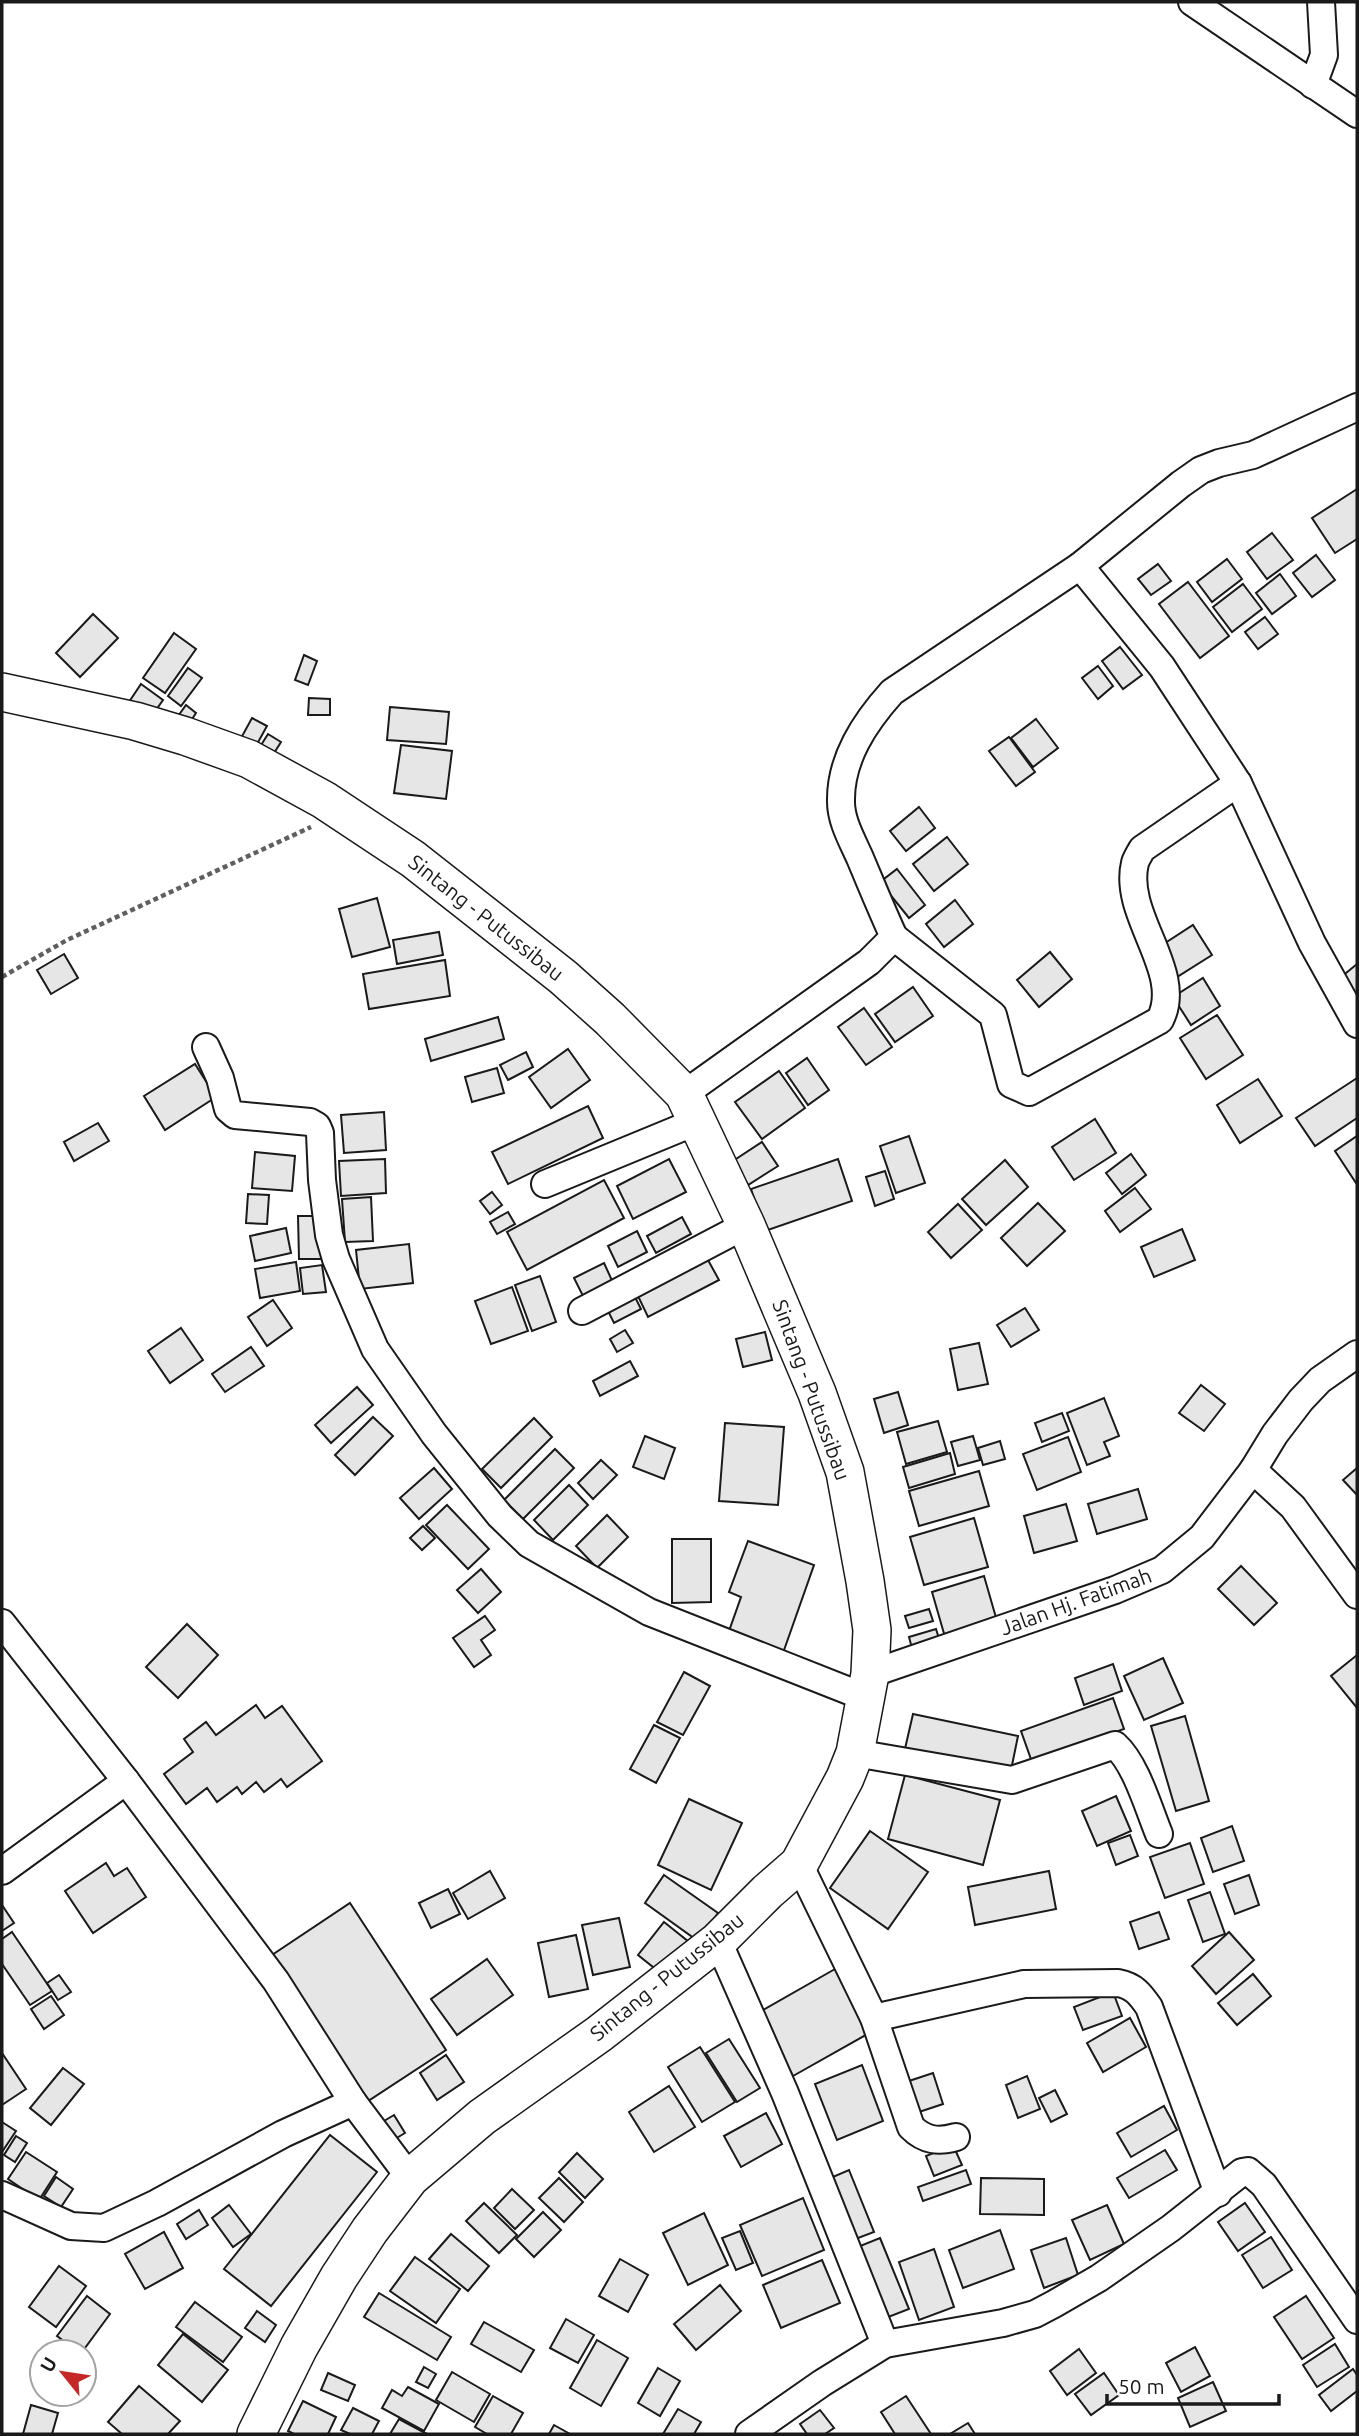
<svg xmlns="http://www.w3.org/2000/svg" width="1359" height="2436" font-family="Ubuntu,sans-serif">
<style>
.building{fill:#e6e6e6;stroke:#1a1a1a;stroke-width:2}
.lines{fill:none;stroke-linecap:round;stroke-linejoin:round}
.minor-casing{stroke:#1a1a1a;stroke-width:30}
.highway-casing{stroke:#1a1a1a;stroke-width:40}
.path{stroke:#5f5f5f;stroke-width:4.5;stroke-dasharray:5 3.5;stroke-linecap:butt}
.minor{stroke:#fff;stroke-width:26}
.highway{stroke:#fff;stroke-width:37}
.labels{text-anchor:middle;stroke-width:5;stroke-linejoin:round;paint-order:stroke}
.street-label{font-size:21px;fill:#1a1a1a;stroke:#fff}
</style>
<rect width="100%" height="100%" fill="#fff"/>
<!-- building -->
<g class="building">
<path d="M1357,489V539L1335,553L1312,518Z"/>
<path d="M1272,533L1293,560L1267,579L1247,552Z"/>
<path d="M1316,555L1335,580L1312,597L1293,573Z"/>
<path d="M1227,559L1242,579L1212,602L1197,582Z"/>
<path d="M1158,564L1171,581L1151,595L1138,579Z"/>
<path d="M1280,574L1296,596L1272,614L1256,593Z"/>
<path d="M1188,582L1229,636L1200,658L1159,604Z"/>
<path d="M1243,584L1262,609L1232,632L1213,607Z"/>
<path d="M93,614L118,638L80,677L56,653Z"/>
<path d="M1265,617L1278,634L1258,649L1245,632Z"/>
<path d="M174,633L196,649L165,693L143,678Z"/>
<path d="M1120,647L1142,675L1123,689L1102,661Z"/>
<path d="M304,655L317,661L308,685L295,680Z"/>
<path d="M1098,666L1113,686L1098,699L1082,678Z"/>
<path d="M188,668L202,678L181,706L168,696Z"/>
<path d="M141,684L163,700L151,717L129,702Z"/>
<path d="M309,698L330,699V715H308Z"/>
<path d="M186,705L196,713L187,727L176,719Z"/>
<path d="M390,707L449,712L446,744L387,740Z"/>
<path d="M252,718L267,726L256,746L241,738Z"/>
<path d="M1036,719L1058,748L1033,767L1011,738Z"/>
<path d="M268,734L281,742L271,758L258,750Z"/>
<path d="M1009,737L1035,772L1016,786L989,751Z"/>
<path d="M401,745L452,751L446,799L394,793Z"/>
<path d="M919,807L935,828L906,851L890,831Z"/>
<path d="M947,837L968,864L934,891L913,864Z"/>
<path d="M897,869L925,905L909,918L880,882Z"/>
<path d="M377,898L390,947L352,957L339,909Z"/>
<path d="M955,900L973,924L944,947L926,924Z"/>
<path d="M1193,925L1212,955L1177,977L1159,947Z"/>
<path d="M439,932L443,955L397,964L393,940Z"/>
<path d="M1050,952L1072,979L1039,1007L1017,980Z"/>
<path d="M64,954L78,978L51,994L37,970Z"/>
<path d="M445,960L450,996L369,1009L363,974Z"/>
<path d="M1357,964V1009L1335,982Z"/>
<path d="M1203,978L1220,1006L1191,1025L1173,997Z"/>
<path d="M913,987L933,1016L895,1042L875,1014Z"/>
<path d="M864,1008L892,1047L866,1065L838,1027Z"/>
<path d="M1217,1015L1243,1055L1206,1079L1180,1038Z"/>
<path d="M498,1017L504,1039L431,1061L425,1039Z"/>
<path d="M568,1049L590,1080L551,1108L529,1077Z"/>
<path d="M526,1052L533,1067L508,1080L500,1065Z"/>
<path d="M807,1058L829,1090L808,1105L786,1073Z"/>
<path d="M195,1064L216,1097L165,1130L144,1096Z"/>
<path d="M497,1068L504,1093L472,1102L465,1077Z"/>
<path d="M779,1071L805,1108L762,1139L735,1102Z"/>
<path d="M1357,1078V1118L1315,1146L1296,1118Z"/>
<path d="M1258,1079L1282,1116L1240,1143L1217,1105Z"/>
<path d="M588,1106L603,1138L508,1184L492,1152Z"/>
<path d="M384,1112L386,1150L344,1153L341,1115Z"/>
<path d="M1095,1119L1116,1153L1074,1180L1052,1147Z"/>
<path d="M98,1123L109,1141L74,1161L64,1142Z"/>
<path d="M909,1136L925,1183L896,1193L880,1146Z"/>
<path d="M1357,1136V1183H1356L1335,1151Z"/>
<path d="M762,1142L778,1166L748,1185L733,1161Z"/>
<path d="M255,1152L295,1156L292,1191L252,1188Z"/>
<path d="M1131,1154L1146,1175L1122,1194L1106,1173Z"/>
<path d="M385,1159L386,1193L341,1196L339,1161Z"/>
<path d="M669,1159L686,1192L633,1219L617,1186Z"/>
<path d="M838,1159L852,1201L765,1231L751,1189Z"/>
<path d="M1005,1160L1028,1187L986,1225L962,1199Z"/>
<path d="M885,1171L894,1199L875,1206L866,1177Z"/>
<path d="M604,1180L624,1218L527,1270L507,1232Z"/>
<path d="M1135,1188L1151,1209L1120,1232L1105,1211Z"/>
<path d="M492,1192L502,1205L490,1214L480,1201Z"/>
<path d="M248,1194L269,1195L267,1224L246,1223Z"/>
<path d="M371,1197L373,1241L345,1242L342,1199Z"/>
<path d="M1038,1203L1065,1231L1027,1266L1001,1238Z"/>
<path d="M958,1204L982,1230L951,1258L928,1232Z"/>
<path d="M508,1212L515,1224L497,1234L490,1222Z"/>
<path d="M298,1216H322L323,1259H299Z"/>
<path d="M682,1217L691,1234L656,1253L647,1236Z"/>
<path d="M286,1228L291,1253L255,1261L250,1236Z"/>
<path d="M1182,1229L1195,1260L1154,1277L1141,1247Z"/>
<path d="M637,1231L647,1252L618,1267L608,1246Z"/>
<path d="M409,1244L413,1283L360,1289L356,1250Z"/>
<path d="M708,1260L719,1280L648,1317L638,1296Z"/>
<path d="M296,1262L300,1291L260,1298L255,1269Z"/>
<path d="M604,1263L615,1287L586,1302L574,1278Z"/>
<path d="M322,1265L326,1292L303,1294L300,1268Z"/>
<path d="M540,1276L556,1322L532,1331L515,1285Z"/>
<path d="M512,1287L528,1331L491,1344L475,1301Z"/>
<path d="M635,1297L641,1309L614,1323L608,1311Z"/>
<path d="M273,1300L292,1328L267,1346L248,1317Z"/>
<path d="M1025,1308L1039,1330L1011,1347L997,1325Z"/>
<path d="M181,1328L203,1360L170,1383L148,1351Z"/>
<path d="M625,1330L633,1343L617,1352L610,1339Z"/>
<path d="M765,1332L772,1360L743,1367L736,1339Z"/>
<path d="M979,1343L988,1384L958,1390L950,1349Z"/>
<path d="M251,1347L264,1366L225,1392L212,1374Z"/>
<path d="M630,1361L638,1376L600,1396L593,1381Z"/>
<path d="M1201,1385L1225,1404L1204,1431L1179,1413Z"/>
<path d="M357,1387L373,1405L331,1443L315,1425Z"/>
<path d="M898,1392L908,1425L884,1433L874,1399Z"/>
<path d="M1104,1398L1119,1436L1104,1442L1110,1456L1087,1465L1067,1413Z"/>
<path d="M1062,1413L1069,1431L1042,1442L1035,1423Z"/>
<path d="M373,1417L393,1436L355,1475L335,1455Z"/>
<path d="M534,1418L552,1437L501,1488L482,1469Z"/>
<path d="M938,1421L947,1452L906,1464L897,1432Z"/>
<path d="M725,1423L784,1427L778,1505L719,1501Z"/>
<path d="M645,1436L675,1448L664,1479L633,1467Z"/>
<path d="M973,1436L980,1460L958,1466L951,1442Z"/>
<path d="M1068,1437L1081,1472L1037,1490L1023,1454Z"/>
<path d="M1000,1441L1005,1459L983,1465L978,1448Z"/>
<path d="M555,1449L574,1468L523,1519L504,1500Z"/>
<path d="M950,1453L955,1474L909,1488L903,1467Z"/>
<path d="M601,1460L617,1475L593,1499L578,1483Z"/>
<path d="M434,1468L452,1489L419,1519L400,1498Z"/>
<path d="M1357,1468V1495L1343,1480Z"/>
<path d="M979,1471L989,1506L919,1526L909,1491Z"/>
<path d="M569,1485L588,1505L553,1540L534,1520Z"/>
<path d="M1138,1489L1147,1519L1097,1534L1088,1504Z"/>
<path d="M1066,1504L1077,1541L1034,1553L1024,1516Z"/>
<path d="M447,1505L489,1549L468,1569L426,1525Z"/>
<path d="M607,1515L628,1537L597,1568L576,1546Z"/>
<path d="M974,1518L988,1567L924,1585L910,1537Z"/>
<path d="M423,1526L435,1538L422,1550L410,1538Z"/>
<path d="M672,1539H711V1602L672,1603Z"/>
<path d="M748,1541L814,1565L783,1653L728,1634L741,1597L729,1592Z"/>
<path d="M1241,1566L1277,1603L1254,1625L1218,1589Z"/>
<path d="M481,1569L501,1592L478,1613L457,1590Z"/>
<path d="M984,1576L997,1621L945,1637L932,1592Z"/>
<path d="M929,1609L933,1621L909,1628L905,1616Z"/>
<path d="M485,1616L495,1630L481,1640L491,1655L474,1667L453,1638Z"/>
<path d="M187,1624L218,1655L178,1698L146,1667Z"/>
<path d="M936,1629L942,1648L914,1656L909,1637Z"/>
<path d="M1357,1655V1708L1331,1676Z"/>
<path d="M1163,1658L1183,1703L1144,1720L1124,1676Z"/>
<path d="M1113,1664L1122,1691L1084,1705L1075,1678Z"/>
<path d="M684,1672L710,1686L683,1735L657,1722Z"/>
<path d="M1113,1698L1124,1729L1032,1762L1021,1731Z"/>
<path d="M256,1705L265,1718L282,1706L322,1761L287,1787L281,1779L264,1792L256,1782L242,1794L237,1787L217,1802L207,1788L186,1804L164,1774L193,1752L184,1739L206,1722L216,1735Z"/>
<path d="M913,1714L1018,1736L1010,1775L904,1753Z"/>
<path d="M1185,1716L1209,1801L1176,1811L1151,1726Z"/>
<path d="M654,1725L680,1738L656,1783L630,1769Z"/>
<path d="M905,1775L1000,1800L983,1865L888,1839Z"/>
<path d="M1116,1796L1131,1831L1097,1846L1082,1811Z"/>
<path d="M689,1799L742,1823L711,1890L658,1865Z"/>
<path d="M1232,1826L1244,1861L1213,1872L1201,1838Z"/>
<path d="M870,1831L928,1872L888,1929L830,1888Z"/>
<path d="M1130,1835L1138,1856L1116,1865L1108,1843Z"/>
<path d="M1190,1843L1204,1884L1165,1898L1150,1857Z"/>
<path d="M106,1863L114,1876L127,1868L146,1897L93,1933L65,1891Z"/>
<path d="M490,1871L505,1898L468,1919L453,1893Z"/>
<path d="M1049,1871L1056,1909L975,1925L968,1887Z"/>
<path d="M664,1875L718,1913L698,1941L645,1903Z"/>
<path d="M1249,1875L1259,1905L1235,1914L1224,1884Z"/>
<path d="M448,1889L460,1914L431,1928L419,1903Z"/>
<path d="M1210,1892L1225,1934L1203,1942L1188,1900Z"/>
<path d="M350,1903L446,2050L365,2103L269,1957Z"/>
<path d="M2,1905L14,1923L2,1931Z"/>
<path d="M1159,1912L1169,1939L1139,1949L1130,1922Z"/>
<path d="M619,1918L630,1967L593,1975L582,1925Z"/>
<path d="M664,1922L689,1942L663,1975L638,1955Z"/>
<path d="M12,1932L52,1991L30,2005L2,1964V1939Z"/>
<path d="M1229,1932L1254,1960L1216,1994L1192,1966Z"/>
<path d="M576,1935L588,1989L549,1997L538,1943Z"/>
<path d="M487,1959L513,1995L457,2035L431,1999Z"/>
<path d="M835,1969L871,2032L793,2076L758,2013Z"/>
<path d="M1253,1974L1271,1996L1237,2025L1218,2003Z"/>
<path d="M59,1975L71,1992L58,2000L47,1983Z"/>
<path d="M1113,1992L1122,2016L1083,2030L1074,2007Z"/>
<path d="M51,1996L64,2015L44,2029L31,2009Z"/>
<path d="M1130,2018L1146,2047L1103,2072L1087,2043Z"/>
<path d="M729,2039L760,2088L737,2102L706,2053Z"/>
<path d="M700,2047L735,2102L702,2122L668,2067Z"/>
<path d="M2,2053L26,2089L2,2105Z"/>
<path d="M446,2055L464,2082L437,2100L420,2073Z"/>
<path d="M862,2065L883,2121L837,2140L815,2084Z"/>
<path d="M63,2068L84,2084L51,2125L30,2108Z"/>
<path d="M933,2073L943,2104L916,2113L906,2082Z"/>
<path d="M1027,2076L1040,2109L1018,2118L1006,2085Z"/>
<path d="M669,2086L695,2127L654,2152L629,2112Z"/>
<path d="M1055,2090L1067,2114L1051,2122L1039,2098Z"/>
<path d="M1164,2106L1177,2130L1131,2157L1117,2133Z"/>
<path d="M766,2113L782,2144L741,2167L724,2136Z"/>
<path d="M394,2115L405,2133L390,2142L379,2124Z"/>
<path d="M2,2122L16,2131L2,2152Z"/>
<path d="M330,2135L377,2172L271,2306L224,2269Z"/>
<path d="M16,2136L27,2143L15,2162L4,2155Z"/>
<path d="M953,2145L962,2165L934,2176L926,2156Z"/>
<path d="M1165,2150L1177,2170L1129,2198L1117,2178Z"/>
<path d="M26,2152L57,2172L39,2200L8,2179Z"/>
<path d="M577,2153L603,2179L585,2198L559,2172Z"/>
<path d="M849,2170L874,2232L845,2243L821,2182Z"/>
<path d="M966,2170L971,2184L923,2201L918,2187Z"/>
<path d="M56,2177L73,2189L61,2207L44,2196Z"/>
<path d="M559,2178L583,2202L564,2222L539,2198Z"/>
<path d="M981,2178L1044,2179V2215L980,2214Z"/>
<path d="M512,2189L534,2210L515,2229L494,2208Z"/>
<path d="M803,2198L824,2250L762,2276L740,2225Z"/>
<path d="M484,2203L517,2235L499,2253L466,2221Z"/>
<path d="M1245,2203L1265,2232L1238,2251L1218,2222Z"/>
<path d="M229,2205L251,2234L233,2247L212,2218Z"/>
<path d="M1107,2205L1124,2244L1090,2260L1072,2220Z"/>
<path d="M199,2210L208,2225L186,2239L177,2224Z"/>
<path d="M543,2212L561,2230L534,2257L516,2239Z"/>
<path d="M704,2213L728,2265L688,2285L663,2233Z"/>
<path d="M1000,2230L1014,2269L963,2288L949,2250Z"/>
<path d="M740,2231L753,2263L736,2270L722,2238Z"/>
<path d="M164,2232L183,2268L145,2289L125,2254Z"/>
<path d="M451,2234L489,2266L468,2291L429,2259Z"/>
<path d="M1271,2237L1292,2270L1263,2288L1242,2255Z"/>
<path d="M880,2238L909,2309L878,2321L850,2250Z"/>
<path d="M1066,2238L1078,2275L1044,2288L1031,2250Z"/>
<path d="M934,2249L954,2307L919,2320L899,2262Z"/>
<path d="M415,2257L460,2289L436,2323L390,2291Z"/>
<path d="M620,2259L648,2275L628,2312L599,2296Z"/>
<path d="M822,2260L840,2303L781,2328L763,2285Z"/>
<path d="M59,2266L86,2286L56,2327L29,2307Z"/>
<path d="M720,2285L741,2311L696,2350L674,2324Z"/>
<path d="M379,2293L451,2337L437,2360L364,2317Z"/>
<path d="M87,2296L110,2314L82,2352H79L57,2336Z"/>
<path d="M1306,2296L1334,2338L1302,2359L1274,2317Z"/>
<path d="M195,2302L242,2337L223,2362L176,2327Z"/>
<path d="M257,2311L276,2325L265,2342L245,2328Z"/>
<path d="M566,2319L594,2335L578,2363L550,2348Z"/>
<path d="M484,2322L534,2350L521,2372L471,2344Z"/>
<path d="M183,2334L228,2370L202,2402L158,2365Z"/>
<path d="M597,2340L628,2358L601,2406L570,2388Z"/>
<path d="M1335,2344L1349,2367L1317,2387L1303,2365Z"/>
<path d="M1195,2347L1210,2376L1181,2392L1166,2363Z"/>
<path d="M1079,2349L1096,2373L1067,2395L1050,2371Z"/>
<path d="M424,2367L436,2374L428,2388L416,2382Z"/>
<path d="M658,2368L680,2381L660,2416L638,2403Z"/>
<path d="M1353,2369L1357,2375V2391L1331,2411L1319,2395Z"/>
<path d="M452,2372L490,2394L474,2422L436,2400Z"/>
<path d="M328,2373L355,2385L348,2401L321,2390Z"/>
<path d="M1104,2373L1119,2395L1091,2415L1075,2394Z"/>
<path d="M1213,2382L1226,2411L1190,2427L1178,2398Z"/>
<path d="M139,2386L180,2421L168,2434H122L108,2422Z"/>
<path d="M408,2387L439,2404L424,2431L382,2408L392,2390L402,2396Z"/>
<path d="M493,2396L523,2413L511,2434H487L475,2427Z"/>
<path d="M906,2396L931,2434H895L881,2412Z"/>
<path d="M303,2401L336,2417L328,2434H294L288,2431Z"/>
<path d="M31,2405L58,2413L52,2434H23Z"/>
<path d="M353,2408L379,2421L372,2434H350L341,2430Z"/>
<path d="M678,2409L701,2422L694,2434H663Z"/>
<path d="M820,2410L834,2428L825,2434H807L800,2424Z"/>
<path d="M399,2419L427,2434H390Z"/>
<path d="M968,2423L975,2434H950Z"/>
<path d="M554,2425L570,2434H549Z"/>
</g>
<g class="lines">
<!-- minor casing -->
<g class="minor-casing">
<g id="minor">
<path d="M1192,2L1357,114"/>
<path d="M1313,85L1324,55L1321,2"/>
<path d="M1080,566L1162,667L1238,783L1312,943L1357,1024"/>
<path d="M894,937L993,1015L1011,1084L1029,1092L1160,1020C1185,971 1122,916 1135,863C1136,859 1140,853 1142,849L1238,783"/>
<path d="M206,1047L220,1078L228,1109L235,1115L310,1122L317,1126L320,1133L322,1180L329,1235L336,1259L375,1349L434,1434L500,1516L529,1544L649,1612L867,1698"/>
<path d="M684,1094L869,962L894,937C882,911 871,884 860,858C852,840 841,821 841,802C840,759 865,722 892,692L1080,566L1181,484L1201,470L1219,463L1253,455L1357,407"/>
<path d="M545,1184L698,1121"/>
<path d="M582,1311L746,1225"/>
<path d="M1253,1470L1293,1507L1357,1595"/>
<path d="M2,1623L126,1781L276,1981L353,2102L410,2178"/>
<path d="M870,1674L1115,1590L1162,1570L1202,1537L1253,1470L1275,1434L1301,1400L1320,1380L1357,1354"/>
<path d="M855,1753L1012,1780L1115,1745C1136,1764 1148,1807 1159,1834"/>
<path d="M799,1864L874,2018L911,2127C925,2141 939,2142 956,2137"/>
<path d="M2,1871L126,1781"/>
<path d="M718,1941L785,2093L885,2344"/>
<path d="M874,2018L1024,1984L1118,1983C1134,1986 1140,1994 1149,2007L1218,2193"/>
<path d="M2,2195L71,2226L104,2228L157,2203L283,2134L353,2102"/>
<path d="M749,2434L822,2383L885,2344L1003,2323L1035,2314L1054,2304L1099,2278L1171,2228L1242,2172L1248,2171L1264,2185L1357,2320"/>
</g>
</g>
<!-- highway casing -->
<g class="highway-casing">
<path id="highway" d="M2,692L135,721L185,736L249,759L324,800L413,859L563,977L610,1019L684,1094L746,1225L817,1393L845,1472L865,1581L872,1630L870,1674L855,1753L845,1778L799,1864L767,1892L718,1941L599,2034L482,2117L410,2178L370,2230L339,2277L299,2347L256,2434"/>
</g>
<!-- path -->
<path class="path" d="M2,977L67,940L311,827"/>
<!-- minor -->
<use href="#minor" class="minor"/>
<!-- highway -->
<use href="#highway" class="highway"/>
</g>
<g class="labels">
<!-- street labels -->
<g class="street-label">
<text transform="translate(486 918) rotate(38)" y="7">Sintang - Putussibau</text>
<text transform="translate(811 1390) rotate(70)" y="7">Sintang - Putussibau</text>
<text transform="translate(1076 1602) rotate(-20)" y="7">Jalan Hj. Fatimah</text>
<text transform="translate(667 1977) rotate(-39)" y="7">Sintang - Putussibau</text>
</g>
</g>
<!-- border -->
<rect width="1359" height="2436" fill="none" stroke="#1a1a1a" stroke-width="7"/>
<!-- north arrow -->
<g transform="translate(63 2373) rotate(300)"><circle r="33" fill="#ffffff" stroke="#a3a3a3" stroke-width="2"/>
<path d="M0-5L12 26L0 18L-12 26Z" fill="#c62828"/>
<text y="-10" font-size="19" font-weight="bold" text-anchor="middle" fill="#1a1a1a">U</text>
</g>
<!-- scale -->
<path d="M1107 2394v10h172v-10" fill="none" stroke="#1a1a1a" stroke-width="3.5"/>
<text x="1118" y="2394" font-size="21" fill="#1a1a1a" stroke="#ffffff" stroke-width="5" paint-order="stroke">50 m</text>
</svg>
